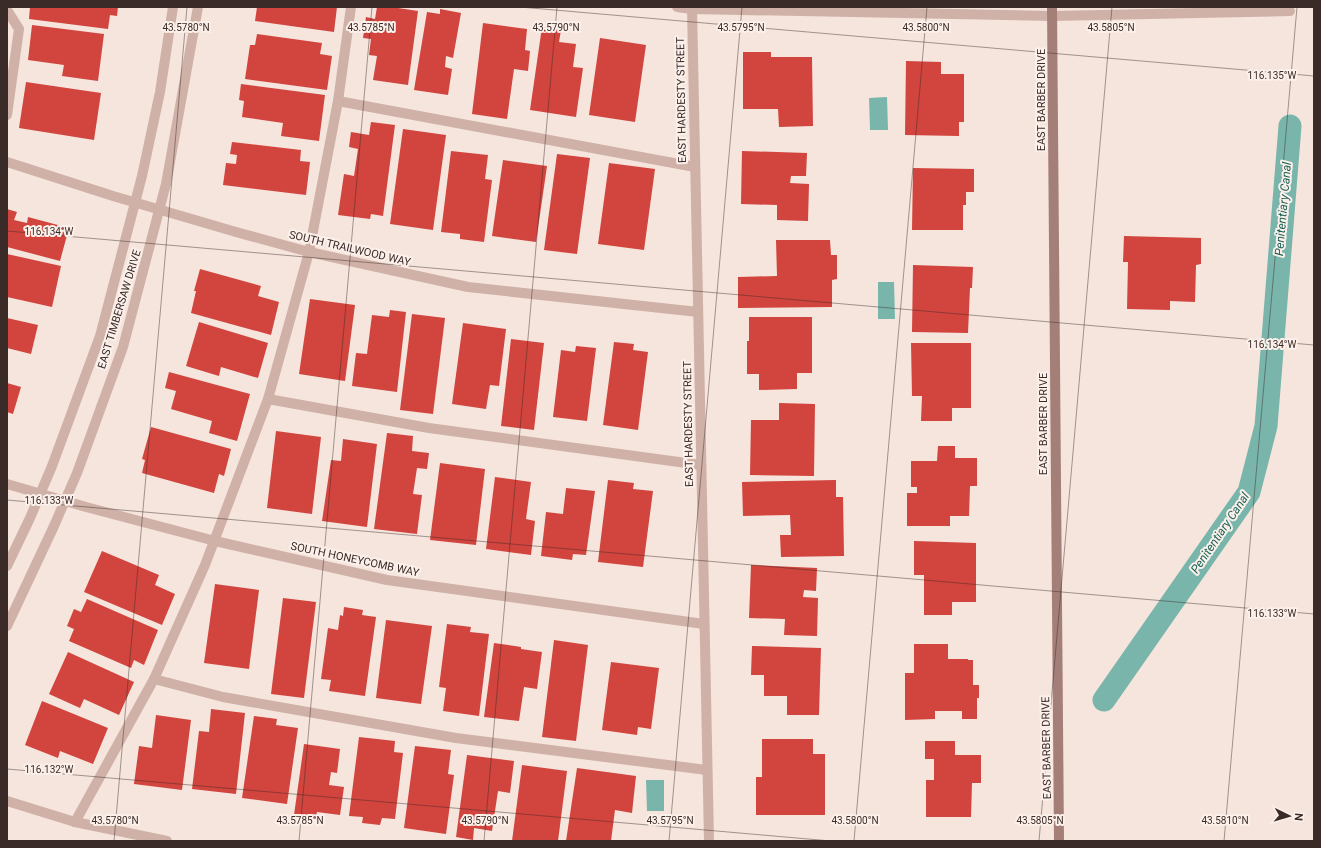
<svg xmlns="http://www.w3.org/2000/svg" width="1321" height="848" font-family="Roboto,sans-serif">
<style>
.water{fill:#79b5ab}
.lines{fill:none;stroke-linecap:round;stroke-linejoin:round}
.canal{stroke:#79b5ab;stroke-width:23}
.building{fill:#d2443e}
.lane{stroke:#cfb1a7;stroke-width:10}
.street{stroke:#cfb1a7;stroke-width:10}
.secondary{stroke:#a37f78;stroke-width:10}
.ticks{fill:none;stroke:#3a2a28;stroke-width:1;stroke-opacity:0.45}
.labels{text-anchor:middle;stroke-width:4;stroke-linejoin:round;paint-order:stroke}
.street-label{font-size:11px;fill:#3a2a28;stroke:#fcf0ea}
.water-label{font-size:12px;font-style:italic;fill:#196157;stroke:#fcf0ea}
.ticks-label{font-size:10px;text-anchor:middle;fill:#3a2a28;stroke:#fcf0ea;stroke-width:4;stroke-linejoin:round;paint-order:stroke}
</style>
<rect width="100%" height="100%" fill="#f5e5dd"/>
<!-- water -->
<g class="water">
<path d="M887,97L888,130H870L869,98Z"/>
<path d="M878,282H894L895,319H878Z"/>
<path d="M646,780H664V811H647Z"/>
</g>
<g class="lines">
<!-- canal -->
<path class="canal" d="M1104,700L1249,492L1266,426L1290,126"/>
</g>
<!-- building -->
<g class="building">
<path d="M30,7H118L117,16L110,15L108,29L29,19Z"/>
<path d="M257,7H337L334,32L255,21Z"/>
<path d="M377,7H399L398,8L418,11L408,85L373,80L377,56L369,55L371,39L363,38L366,17L375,19Z"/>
<path d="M440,9L461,13L453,58L446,56L445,67L452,69L448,95L414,90L427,12L440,14Z"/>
<path d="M483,23L527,29L525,50L530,51L528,71L514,69L507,119L472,114Z"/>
<path d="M32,25L104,34L98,81L62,76L64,65L28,60Z"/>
<path d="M542,27L561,30L559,42L576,44L573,67L583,68L576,117L530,110Z"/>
<path d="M257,34L322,43L320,54L332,56L327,90L245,79L250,45H255Z"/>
<path d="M600,38L646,45L635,122L589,115Z"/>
<path d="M743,52H771V57H812L813,126L779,127L778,109H743Z"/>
<path d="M906,61L941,62V74H964V122H959V136L905,135Z"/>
<path d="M26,82L101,93L94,140L19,128Z"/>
<path d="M241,84L325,95L319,141L281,136L283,123L242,117L244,101L239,100Z"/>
<path d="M371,122L395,125L383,216L371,214L370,219L338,215L344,174L354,176L358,149L349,147L351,132L369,135Z"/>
<path d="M403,129L446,135L433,230L390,224Z"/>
<path d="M232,142L301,150L300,161L310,162L306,195L223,185L226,163L236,164L237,155L230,154Z"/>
<path d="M451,151L488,155L485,179L492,180L484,242L460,239V234L441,232Z"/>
<path d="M742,151L807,153L806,176H791L790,183L809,184L808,221L777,220V205L741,204Z"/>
<path d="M557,154L590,158L577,254L544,250Z"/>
<path d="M503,160L547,166L536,242L492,236Z"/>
<path d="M609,163L655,169L644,250L598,244Z"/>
<path d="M913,168L974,169V192H966V205H963V230H912Z"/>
<path d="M7,209L17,212L14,220L27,223L28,217L69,228L60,261L7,247Z"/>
<path d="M1124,236L1201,238V264L1196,265L1195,302L1170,301V310L1127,309L1128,262H1123Z"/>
<path d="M776,240H830L831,255H837V279L832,280V307L738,308V277L777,276Z"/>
<path d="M7,254L61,266L52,307L7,297Z"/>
<path d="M913,265L973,267L972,288H970L968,333L912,332Z"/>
<path d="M200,269L261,286L258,296L279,302L271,335L191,313L196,291H194Z"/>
<path d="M310,299L355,305L345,381L299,374Z"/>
<path d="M390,310L406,312L397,392L352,386L356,353L367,354L372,315L389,317Z"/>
<path d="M412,314L445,318L433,414L400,410Z"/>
<path d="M749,317H812V373H797V389L759,390V374H747V341H749Z"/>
<path d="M7,318L38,325L31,354L7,348Z"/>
<path d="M199,322L268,343L258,378L221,367L219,376L186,366Z"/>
<path d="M463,323L506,329L499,386L490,385L486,409L452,404Z"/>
<path d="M511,339L544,343L534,430L501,426Z"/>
<path d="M614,342L634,344L633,350L648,352L638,430L603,425Z"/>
<path d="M911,343H971V408H952V421H921L922,396H912Z"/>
<path d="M576,346L596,348L587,421L553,417L561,350L575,352Z"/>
<path d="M169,372L250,394L237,441L209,433L212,421L171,409L176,391L165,388Z"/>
<path d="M7,383L21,387L13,414L7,412Z"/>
<path d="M779,403L815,404L814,476L750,475L751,420H779Z"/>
<path d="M151,427L231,449L224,476L219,474L214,493L142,473L145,460L142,459Z"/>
<path d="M276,431L321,437L312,514L267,508Z"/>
<path d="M387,433L413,436L412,451L429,453L427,469L417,468L413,494L422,495L417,534L374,529Z"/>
<path d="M343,439L377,444L367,527L322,521L331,460L341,461Z"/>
<path d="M938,446H955V458H977V486H970L969,516H950V526H907V493H917V487H911V461H937Z"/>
<path d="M440,463L485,469L476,545L430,540Z"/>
<path d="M495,477L531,482L526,519L535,521L531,555L486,549Z"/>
<path d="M608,480L634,483L633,489L653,491L643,567L598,562Z"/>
<path d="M836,480V497H843L844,556L781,557L780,535H791L790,515L743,516L742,482Z"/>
<path d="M566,488L595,491L586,555L573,554L572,560L541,556L546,512L563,514Z"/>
<path d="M914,541L976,543V602H952V615H924V575H914Z"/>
<path d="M102,551L159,575L155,585L175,594L162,625L84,592Z"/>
<path d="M751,565L817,568L816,591L804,590L803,597L818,598L817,636L784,635L785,619L749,618Z"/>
<path d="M215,584L259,590L249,669L204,663Z"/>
<path d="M283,598L316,602L304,698L271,694Z"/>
<path d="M87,599L158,630L144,665L134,660L131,668L69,641L74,629L67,626L74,609L81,612Z"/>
<path d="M344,607L363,610L362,615L376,617L365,696L329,691L331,680L321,679L328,628L338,630L340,615L343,616Z"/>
<path d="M386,620L432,626L421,704L376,698Z"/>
<path d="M447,624L471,627L470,632L489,634L479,716L443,711L446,688L439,687Z"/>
<path d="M554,640L588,645L576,741L542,737Z"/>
<path d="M494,643L521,647V649L542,652L537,689L524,687L519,721L484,717Z"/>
<path d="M914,644H948V659H968V660H973V685H979V698H977V719H962V711H935V719L905,720V673H914Z"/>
<path d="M752,646L821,648L819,715H787V696H764V675H751Z"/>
<path d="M68,652L134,682L119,715L84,699L80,708L49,694Z"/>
<path d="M611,662L659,668L651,729L638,727L637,735L602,730Z"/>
<path d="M42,701L108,728L93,764L60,751L58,758L25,745Z"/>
<path d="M211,709L245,713L236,794L192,789L199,731L209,732Z"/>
<path d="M156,715L191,720L182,790L134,784L139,746L152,748Z"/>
<path d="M254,716L277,719L276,725L298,728L287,804L242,798Z"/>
<path d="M359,737L395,741L394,752L403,753L395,819L382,818L380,825L362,823L363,817L349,816Z"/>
<path d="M762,739H813V754H825V815H756V777H762Z"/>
<path d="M925,741H955V755H981V783H972L971,817H926V780H934V759H925Z"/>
<path d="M304,744L340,749L337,773L331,772L329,785L344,787L340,815L317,812L316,818L294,815Z"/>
<path d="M415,746L451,750L448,774L454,775L446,834L404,828Z"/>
<path d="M467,755L514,761L510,793L498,791L492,831L474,828L473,840L456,837Z"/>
<path d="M522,765L567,771L558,841H512Z"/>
<path d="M577,768L636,776L632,813L615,810L611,841H566Z"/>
</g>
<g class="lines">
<!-- lane -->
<g class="lane">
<path d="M7,10L19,29L7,115"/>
<path d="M338,101L695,167"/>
<path d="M268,399L429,428L701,465"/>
<path d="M154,679L223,697L456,738L707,770"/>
<path d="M75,822L154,679L205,565L268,399L309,252L338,101L351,7"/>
</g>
<!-- street -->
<g class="street">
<path d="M677,7L692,9L1052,16L1290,11"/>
<path d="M692,7L709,841"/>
<path d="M7,162L113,196L236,232L309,252L468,287L698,312"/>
<path d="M7,484L86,507L215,541L387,580L704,624"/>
<path d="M7,566L30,518L52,466L100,336L142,176L160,92L173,7"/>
<path d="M7,626L54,526L77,473L123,347L166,184L198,7"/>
<path d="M7,801L75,822L167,841"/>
</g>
<!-- secondary -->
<path class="secondary" d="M1052,7L1059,841"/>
</g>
<!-- ticks -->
<path class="ticks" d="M520,7L1314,76M7,231L1314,345M7,500L1314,614M7,769L831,841M114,841L187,7M299,841L372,7M484,841L557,7M669,841L742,7M854,841L927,7M1039,841L1112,7M1224,841L1297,7"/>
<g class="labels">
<!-- street labels -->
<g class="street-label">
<text transform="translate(681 100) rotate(-91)" y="4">EAST HARDESTY STREET</text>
<text transform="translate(1041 100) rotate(-90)" y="4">EAST BARBER DRIVE</text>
<text transform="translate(350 248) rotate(13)" y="4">SOUTH TRAILWOOD WAY</text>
<text transform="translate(119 309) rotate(-73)" y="4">EAST TIMBERSAW DRIVE</text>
<text transform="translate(688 424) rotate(-91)" y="4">EAST HARDESTY STREET</text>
<text transform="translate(1043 424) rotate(-90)" y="4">EAST BARBER DRIVE</text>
<text transform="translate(355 559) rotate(12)" y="4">SOUTH HONEYCOMB WAY</text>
<text transform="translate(1046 748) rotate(-91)" y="4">EAST BARBER DRIVE</text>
</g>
<!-- water labels -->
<g class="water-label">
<text transform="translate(1283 209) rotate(-85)" y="4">Penitentiary Canal</text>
<text transform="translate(1220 533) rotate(-56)" y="4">Penitentiary Canal</text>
</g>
</g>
<g class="ticks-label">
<text x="186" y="31">43.5780°N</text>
<text x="371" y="31">43.5785°N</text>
<text x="556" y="31">43.5790°N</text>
<text x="741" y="31">43.5795°N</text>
<text x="926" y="31">43.5800°N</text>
<text x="1111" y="31">43.5805°N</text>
<text x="1272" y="79">116.135°W</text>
<text x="49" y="235">116.134°W</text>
<text x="1272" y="348">116.134°W</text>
<text x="49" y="504">116.133°W</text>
<text x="1272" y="617">116.133°W</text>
<text x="49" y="773">116.132°W</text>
<text x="115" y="824">43.5780°N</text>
<text x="300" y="824">43.5785°N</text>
<text x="485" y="824">43.5790°N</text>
<text x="670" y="824">43.5795°N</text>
<text x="855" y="824">43.5800°N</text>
<text x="1040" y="824">43.5805°N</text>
<text x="1225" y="824">43.5810°N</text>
</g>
<!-- border -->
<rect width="1321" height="848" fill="none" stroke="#3a2a28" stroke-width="16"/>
<!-- north arrow -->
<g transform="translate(1289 816) rotate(95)" stroke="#fcf0ea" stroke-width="3" paint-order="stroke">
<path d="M0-3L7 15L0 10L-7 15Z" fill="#3a2a28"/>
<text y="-6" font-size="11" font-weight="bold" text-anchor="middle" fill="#3a2a28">N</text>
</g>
</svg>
